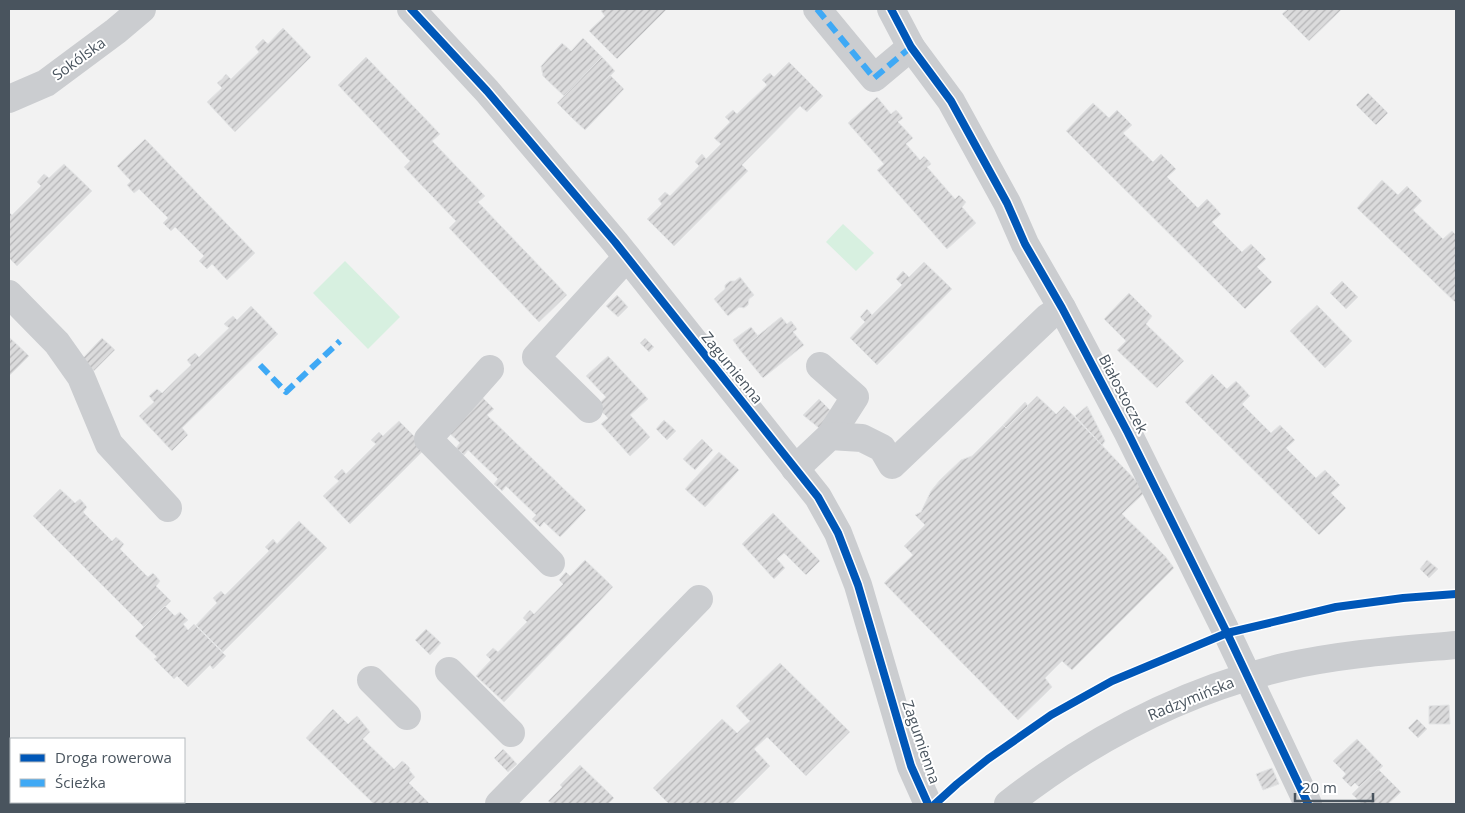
<svg xmlns="http://www.w3.org/2000/svg" width="1465" height="813" font-family="'Open Sans',sans-serif">
<style>
.green{fill:#d7f0e0}
.building{fill:url(#building-hatch);stroke:#e3e4e5}
.lines{fill:none;stroke-linecap:round;stroke-linejoin:round}
.minor{stroke:#cbcdd0;stroke-width:28}
.quiet{stroke:#3fa9f5;stroke-width:6;stroke-dasharray:12 6;stroke-linecap:butt}
.cycleway-casing{stroke:#fff;stroke-width:11}
.cycleway{stroke:#0057b8;stroke-width:8}
.labels{text-anchor:middle;stroke-width:4;stroke-linejoin:round;paint-order:stroke}
.street-label{font-size:15px;fill:#49545e;stroke:#fff}
</style>
<defs>
<pattern id="building-hatch" width="6" height="6" patternUnits="userSpaceOnUse" patternTransform="scale(1.25)"><rect width="6" height="6" fill="#dbdbdc"/><path d="M-1 1l2-2M0 6l6-6M5 7l2-2" fill="none" stroke="#b4b4b6"/></pattern>
</defs>
<rect width="100%" height="100%" fill="#f2f2f2"/>
<!-- green -->
<g class="green">
<path d="M843,224L874,253L856,271L826,242Z"/>
<path d="M345,261L400,317L368,349L313,293Z"/>
</g>
<!-- building -->
<g class="building">
<path d="M603,9H667L617,59L589,31L605,16L601,11Z"/>
<path d="M1288,9H1342L1309,41L1282,14Z"/>
<path d="M283,28L311,57L235,132L207,102L222,88L217,83L222,79L226,74L231,79L259,52L255,47L263,39L268,44Z"/>
<path d="M583,38L602,57L564,96L543,76L541,66L562,43L571,51Z"/>
<path d="M366,57L440,134L432,141L485,196L478,202L567,295L539,322L449,228L456,221L404,167L410,161L338,85Z"/>
<path d="M602,57L615,71L570,116L557,103Z"/>
<path d="M789,62L823,96L807,112L800,106L742,165L748,171L674,246L647,219L662,204L658,199L665,192L670,196L699,166L695,162L702,154L706,159L721,144L714,138L730,122L725,117L733,110L737,114L767,85L762,80L766,76L770,73L774,77Z"/>
<path d="M610,75L624,89L585,130L570,116Z"/>
<path d="M1368,93L1388,113L1376,125L1356,105Z"/>
<path d="M877,97L891,114L896,110L903,118L898,122L913,138L906,144L920,160L924,156L928,160L931,164L927,167L955,199L959,195L966,202L962,207L976,223L947,249L877,170L884,164L848,123Z"/>
<path d="M1093,103L1109,118L1117,110L1132,125L1123,133L1153,162L1161,154L1176,169L1167,177L1198,208L1207,199L1221,214L1212,222L1242,252L1251,244L1266,259L1257,267L1272,282L1245,309L1066,131Z"/>
<path d="M145,139L255,253L227,280L212,264L207,269L199,261L204,256L175,227L171,231L163,223L168,218L139,189L134,193L127,185L131,181L117,166Z"/>
<path d="M64,164L92,191L17,266L9,258V212L12,215L41,186L37,182L44,174L49,178Z"/>
<path d="M1382,180L1398,195L1407,186L1422,201L1413,210L1443,239L1452,231L1456,235V303L1357,208Z"/>
<path d="M924,262L952,289L877,365L850,338L865,322L860,317L867,309L872,315L902,285L896,279L903,271L909,277Z"/>
<path d="M740,277L754,295L749,299L748,305L744,308L739,307L728,316L714,299L725,289V285L730,281H735Z"/>
<path d="M1342,281L1358,297L1346,309L1330,293Z"/>
<path d="M1129,293L1152,316L1146,324L1184,361L1157,388L1117,350L1126,341L1104,319Z"/>
<path d="M617,295L628,307L618,317L606,306Z"/>
<path d="M1317,305L1352,341L1325,368L1290,331Z"/>
<path d="M251,306L278,334L182,428L188,435L172,451L139,416L154,402L149,396L157,389L162,393L191,365L187,360L195,353L199,357L229,328L224,324L233,316L237,320Z"/>
<path d="M781,317L787,324L791,321L797,329L793,332L804,345L763,378L740,350Z"/>
<path d="M751,327L758,336L740,350L733,340Z"/>
<path d="M9,337L29,356L9,376Z"/>
<path d="M102,338L115,350L94,371L82,359Z"/>
<path d="M645,338L654,347L649,352L640,343Z"/>
<path d="M608,356L648,399L630,415L650,437L630,456L601,424L608,418L596,406L606,397L586,376Z"/>
<path d="M1212,374L1227,389L1236,381L1250,396L1242,404L1271,433L1280,425L1295,440L1286,448L1316,478L1325,470L1340,485L1331,493L1346,508L1319,535L1185,402Z"/>
<path d="M478,393L494,409L487,415L586,510L560,537L544,522L540,527L532,519L536,515L506,486L502,491L499,488L494,484L498,479L468,450L464,455L456,448L460,443L444,428Z"/>
<path d="M1037,396L1056,414L1064,406L1146,491L1122,514L1165,556L1174,568L1072,670L1062,661L1045,678L1052,687L1018,720L884,583L913,555L904,546L925,525L915,515L921,512L931,491L940,480L961,460L972,456L1003,425L1006,428Z"/>
<path d="M819,399L833,413L819,428L803,415Z"/>
<path d="M1025,402L1028,406L1006,428L1003,425Z"/>
<path d="M1087,406L1105,441L1102,445L1075,416Z"/>
<path d="M664,420L676,431L667,440L656,429Z"/>
<path d="M399,421L426,448L350,524L323,496L339,481L334,477L342,469L346,474L376,444L371,440L379,432L383,436Z"/>
<path d="M702,439L713,450L695,470L683,459Z"/>
<path d="M719,452L739,470L705,507L685,489Z"/>
<path d="M60,489L75,503L80,499L87,507L83,512L112,541L116,537L124,544L120,549L148,577L153,573L160,581L156,586L171,601L144,627L33,516Z"/>
<path d="M773,513L820,561L806,575L784,553L777,559L785,568L774,579L742,544Z"/>
<path d="M299,521L327,548L223,652L196,625L217,603L213,598L221,591L225,595L269,551L265,547L273,539L277,544Z"/>
<path d="M585,560L613,587L504,702L476,676L491,660L486,655L493,648L498,652L527,622L523,618L530,610L534,614L563,584L559,580L566,572L570,576Z"/>
<path d="M1427,560L1438,569L1429,578L1420,569Z"/>
<path d="M165,606L175,616L180,612L188,620L183,624L188,630L194,624L226,656L213,669L210,665L188,687L177,676L174,679L154,659L157,657L135,636Z"/>
<path d="M426,629L441,643L430,655L415,640Z"/>
<path d="M780,663L850,732L806,776L767,737L754,749L770,766L732,804H669L653,788L722,719L737,733L750,721L736,706Z"/>
<path d="M1449,705L1450,724H1429V706Z"/>
<path d="M333,709L348,724L357,716L370,732L363,739L394,769L402,761L406,764L410,768L409,770L415,777L409,783L430,804H374L306,738Z"/>
<path d="M1417,719L1427,729L1418,738L1408,728Z"/>
<path d="M1357,739L1383,766L1359,787L1355,783L1351,787L1342,778L1346,774L1333,761Z"/>
<path d="M503,749L517,764L508,772L494,758Z"/>
<path d="M580,765L614,798L608,804H552L548,801L562,787L560,785Z"/>
<path d="M1272,768L1279,784L1263,790L1256,774Z"/>
<path d="M1378,769L1401,792L1388,804H1362L1352,794Z"/>
<path d="M125,802H168L167,803L168,804H122Z"/>
</g>
<g class="lines">
<!-- minor -->
<g class="minor">
<path d="M411,9L487,91L615,242L818,497L838,533L858,585L911,766L928,804"/>
<path d="M817,9L874,78L911,47"/>
<path d="M891,9L911,47L951,101L1007,203L1025,244L1062,308L1128,433L1227,633L1308,804"/>
<path d="M9,99L46,83L116,31L142,9"/>
<path d="M9,294L57,343L81,377L109,444L168,508"/>
<path d="M820,366L855,397L830,436"/>
<path d="M490,369L428,439L551,563"/>
<path d="M589,409L536,357L627,257"/>
<path d="M795,469L830,436L862,438L882,448L892,465L1048,317L1062,308"/>
<path d="M449,671L511,733"/>
<path d="M371,680L407,716"/>
<path d="M499,804L699,599"/>
<path d="M1008,804C1090,740 1182,691 1284,667C1340,654 1399,650 1456,645"/>
</g>
<!-- quiet -->
<g class="quiet">
<path d="M817,9L874,78L911,47"/>
<path d="M260,365L286,392L340,341"/>
</g>
<!-- cycleway casing -->
<g class="cycleway-casing">
<g id="cycleway">
<path d="M411,9L487,91L615,242L818,497L838,533L858,585L911,766L928,804"/>
<path d="M891,9L911,47L951,101L1007,203L1025,244L1062,308L1128,433L1227,633L1308,804"/>
<path d="M935,804L957,784L988,759L1051,715L1112,681L1227,633L1336,607L1403,598L1456,594"/>
</g>
</g>
<!-- cycleway -->
<use href="#cycleway" class="cycleway"/>
</g>
<g class="labels">
<!-- street labels -->
<g class="street-label">
<text transform="translate(79 59) rotate(-36)" y="5">Sokólska</text>
<text transform="translate(732 368) rotate(51)" y="5">Zagumienna</text>
<text transform="translate(1123 394) rotate(62)" y="5">Białostoczek</text>
<text transform="translate(1191 699) rotate(-22)" y="5">Radzymińska</text>
<text transform="translate(921 742) rotate(71)" y="5">Zagumienna</text>
</g>
</g>
<!-- border -->
<rect width="1465" height="813" fill="none" stroke="#49545e" stroke-width="20"/>
<!-- legend -->
<rect x="10" y="738" width="175" height="65" fill="#ffffff" stroke="#b6bbbf"/>
<rect x="20" y="754" width="25" height="8" fill="#0057b8" stroke="#b6bbbf"/>
<text x="55" y="763" font-size="15" fill="#49545e">Droga rowerowa</text>
<rect x="20" y="779" width="25" height="8" fill="#3fa9f5" stroke="#b6bbbf"/>
<text x="55" y="788" font-size="15" fill="#49545e">Ścieżka</text>
<!-- scale -->
<path d="M1295 793v8h78v-8" fill="none" stroke="#49545e" stroke-width="2.5"/>
<text x="1302" y="793" font-size="15" fill="#49545e" stroke="#ffffff" stroke-width="4" paint-order="stroke">20 m</text>
</svg>
